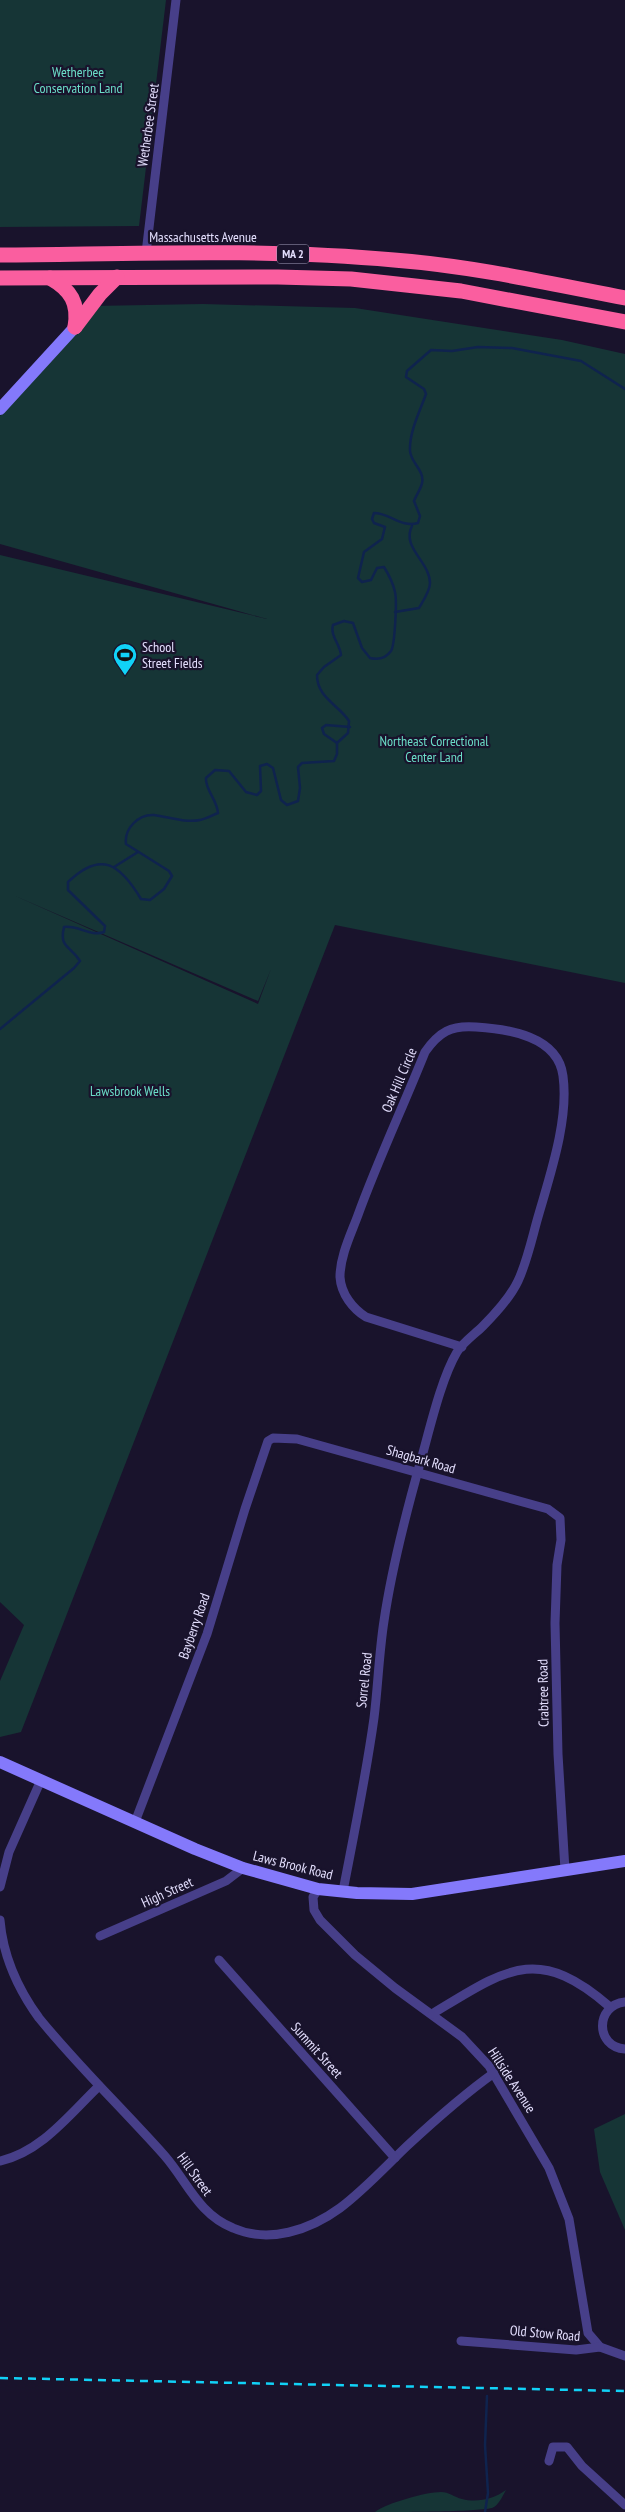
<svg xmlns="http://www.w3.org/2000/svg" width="625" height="2512" font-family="'PT Sans Narrow',sans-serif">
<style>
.green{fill:#163536;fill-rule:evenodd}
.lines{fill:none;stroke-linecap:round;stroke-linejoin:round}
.stream{stroke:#0f234e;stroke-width:2.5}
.street{stroke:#473f89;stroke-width:9}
.secondary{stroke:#8479fb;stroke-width:12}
.highway{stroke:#fa5e9f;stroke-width:15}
.rail{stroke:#11d2f7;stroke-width:2.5;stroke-dasharray:8 6;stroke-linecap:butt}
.labels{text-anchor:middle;stroke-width:4.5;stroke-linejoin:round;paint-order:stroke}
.shield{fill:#19132c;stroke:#a7a2bf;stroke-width:1}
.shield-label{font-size:12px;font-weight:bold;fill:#e4dffe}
.park-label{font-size:14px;fill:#6bdec8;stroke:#19132c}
.street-label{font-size:14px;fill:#e4dffe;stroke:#19132c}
.poi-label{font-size:14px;fill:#e4dffe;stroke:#19132c;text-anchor:start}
</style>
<rect width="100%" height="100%" fill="#19132c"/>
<!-- green -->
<g class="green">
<path d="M0,0H166L139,226L0,227Z"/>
<path d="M203,304L355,308L562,340L625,354V983L335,925L21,1732L0,1737V1681L24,1625L0,1602V555L267,619L0,544V416L75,334L93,306ZM13,895L258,1001L271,969L258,1004Z"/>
<path d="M625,2114V2230L600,2172L594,2129Z"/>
<path d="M506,2490C502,2497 499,2505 492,2508C476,2512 397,2512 375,2512C387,2503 426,2492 441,2492C449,2492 454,2497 462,2499C477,2503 494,2499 506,2490Z"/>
</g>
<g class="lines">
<!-- stream -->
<g class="stream">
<path d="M395,612L419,608C423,601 430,591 430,583C430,562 401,547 412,526"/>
<path d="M337,743L324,734L322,728L326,725L350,727"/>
<path d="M114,867L138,852"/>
<path d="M0,1029L74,968L80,961C70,945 59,948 64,927C78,925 91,937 104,932L105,926L68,890V882C101,850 120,864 141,899L150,900L164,889L172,876L169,871L126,844C124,829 138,814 154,815C169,817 185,823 200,820C206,819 213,815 218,813C217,799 205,790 206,778L215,770L229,771L246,792L257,795L261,791L260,766L267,764L273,768L281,800L287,805L298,801L300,788L298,767L302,763L334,761L337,754V743L348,733L349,721C339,705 317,698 317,675L324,667L341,655C340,644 330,636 333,625L344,621L353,623L362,648L370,658C378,660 386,658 391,651C395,645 397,600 395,592C393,583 389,575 384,567L377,568L371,580L362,582L358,578L364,552L382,539L385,527L374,523L372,519L374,513C390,513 401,528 418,523L420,516L414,501C416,495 421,489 422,483C425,471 411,463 410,451C409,432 420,411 426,394L424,389L406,377L407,371L431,350L452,351L478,347L512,348L581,361L625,389"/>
<path d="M485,2512L488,2493L485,2445L487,2396"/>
</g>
<!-- street -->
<g class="street">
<path d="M146,253L176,0"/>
<path d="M135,1822L207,1634L245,1509L268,1441L273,1438L297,1439L548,1509L560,1518L561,1540L557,1565L555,1623L558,1754L565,1870"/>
<path d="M0,1887L9,1852L41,1780"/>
<path d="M318,1889L313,1897L314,1910L320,1920L355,1955L395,1988L462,2037L489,2066L549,2168L569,2219L588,2333L600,2347L625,2356"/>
<path d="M343,1891C354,1834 366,1776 374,1718C378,1686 379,1653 384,1621C392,1566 406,1513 421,1460C430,1428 441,1379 457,1352C463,1342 475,1334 483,1326C495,1314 510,1298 518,1281C527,1262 532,1238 538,1217C550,1175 569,1120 563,1076C558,1036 508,1029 476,1027C451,1025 439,1032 425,1052C403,1107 378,1160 358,1215C351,1234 340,1256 340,1277C341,1294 353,1309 366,1317L462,1347"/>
<path d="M0,1920C3,1956 18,1989 39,2018C78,2066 123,2109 164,2155C187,2181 198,2214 233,2228C269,2244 310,2230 340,2208C364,2190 385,2167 407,2146C435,2120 463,2095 494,2073"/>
<path d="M100,1936L226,1881L243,1868"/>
<path d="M219,1960L395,2158"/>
<path d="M625,2002C595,2005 595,2047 625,2049"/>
<path d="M432,2014C505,1970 537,1943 610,2007"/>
<path d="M0,2161C41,2152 69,2115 99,2086"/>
<path d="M461,2341L576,2350L600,2347"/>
<path d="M549,2461L553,2447H567L582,2466L625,2505"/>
</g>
<!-- secondary -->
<g class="secondary">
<path d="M0,409L75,327"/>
<path d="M0,1762L195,1849L243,1868L318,1889L357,1893L412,1894L625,1861"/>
</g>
<!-- highway -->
<g class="highway">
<path d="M0,255C131,254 263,248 394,260C472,266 548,283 625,298"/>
<path d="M0,278L278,277L351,279L461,291L625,322"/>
<path d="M50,278C71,290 79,303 75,327"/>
<path d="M75,327L100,294L117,277"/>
</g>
<!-- rail -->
<path class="rail" d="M0,2378L625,2391"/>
</g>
<!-- icons -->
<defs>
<g id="stadium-pin" transform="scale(1.25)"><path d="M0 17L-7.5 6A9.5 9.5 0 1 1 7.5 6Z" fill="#11d2f7" stroke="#19132c"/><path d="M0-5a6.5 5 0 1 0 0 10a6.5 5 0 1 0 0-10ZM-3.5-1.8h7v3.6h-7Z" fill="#111"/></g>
</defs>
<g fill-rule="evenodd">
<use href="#stadium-pin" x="125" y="655"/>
</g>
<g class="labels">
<!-- shield labels -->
<rect class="shield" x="277" y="244.5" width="32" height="19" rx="4"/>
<g class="shield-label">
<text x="293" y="258">MA 2</text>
</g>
<!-- park labels -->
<g class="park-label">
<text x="78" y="77">Wetherbee<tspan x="78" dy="16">Conservation Land</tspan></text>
<text x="434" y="746">Northeast Correctional<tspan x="434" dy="16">Center Land</tspan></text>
<text x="130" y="1096">Lawsbrook Wells</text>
</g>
<!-- street labels -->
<g class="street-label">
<text transform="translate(148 125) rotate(-82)" y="5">Wetherbee Street</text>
<text x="203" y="242">Massachusetts Avenue</text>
<text transform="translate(399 1080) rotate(-67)" y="5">Oak Hill Circle</text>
<text transform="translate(421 1459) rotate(16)" y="5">Shagbark Road</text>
<text transform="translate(194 1626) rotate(-71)" y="5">Bayberry Road</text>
<text transform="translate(364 1680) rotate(-84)" y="5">Sorrel Road</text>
<text transform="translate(543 1693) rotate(-91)" y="5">Crabtree Road</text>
<text transform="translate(293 1865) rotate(14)" y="5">Laws Brook Road</text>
<text transform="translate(167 1892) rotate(-24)" y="5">High Street</text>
<text transform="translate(317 2050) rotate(48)" y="5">Summit Street</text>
<text transform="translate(512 2080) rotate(57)" y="5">Hillside Avenue</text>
<text transform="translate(195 2174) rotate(54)" y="5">Hill Street</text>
<text transform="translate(545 2333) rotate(5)" y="5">Old Stow Road</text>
</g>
<!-- poi labels -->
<g class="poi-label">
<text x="142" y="652">School<tspan x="142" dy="16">Street Fields</tspan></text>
</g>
</g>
</svg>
